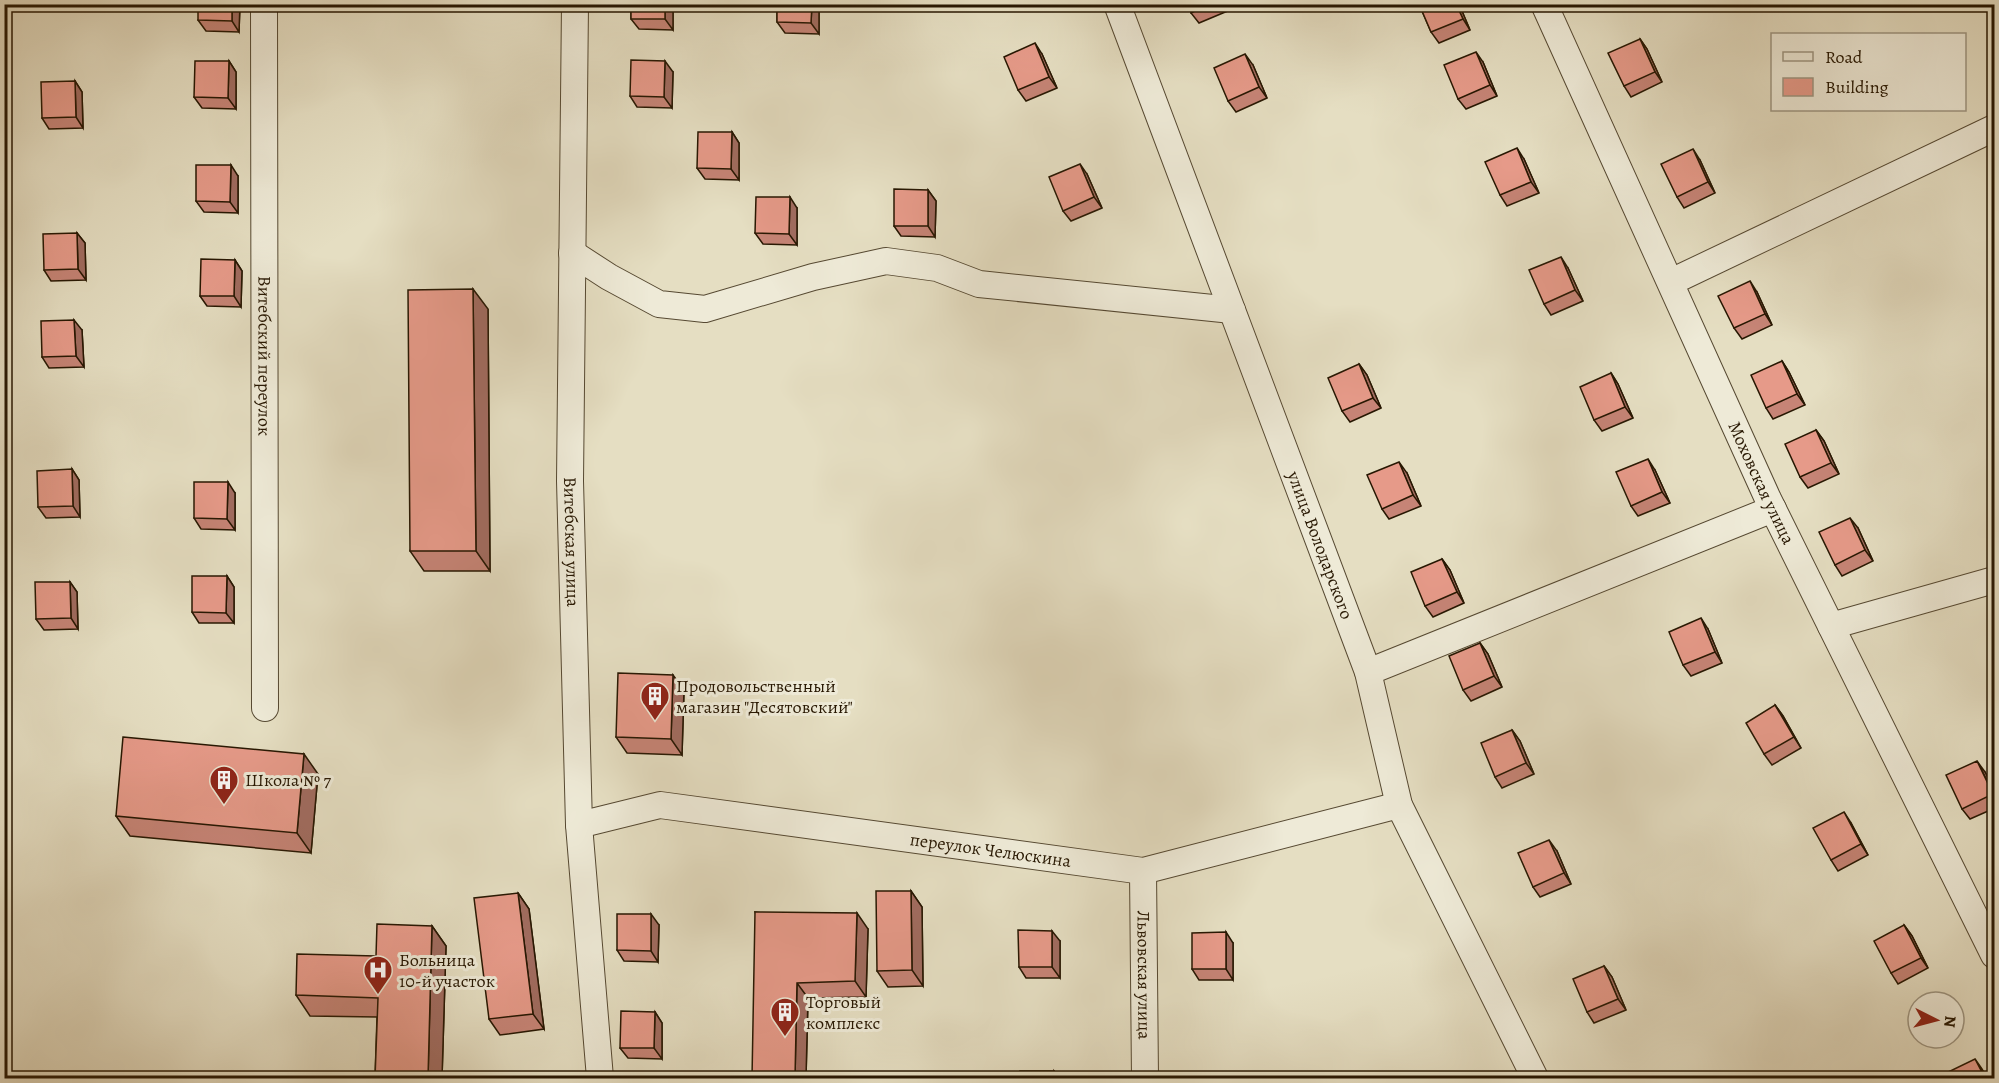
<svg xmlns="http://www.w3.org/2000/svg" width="1999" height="1083" font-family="Alegreya,serif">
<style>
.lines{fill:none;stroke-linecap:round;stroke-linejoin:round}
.minor-casing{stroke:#564932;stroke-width:28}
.minor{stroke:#eeead7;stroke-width:26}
.wall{fill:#c68476;stroke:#271702;stroke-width:1.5}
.shaded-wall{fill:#a16c60;stroke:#271702;stroke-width:1.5}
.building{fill:#e69a89;stroke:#271702;stroke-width:1.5}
.labels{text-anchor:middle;stroke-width:6;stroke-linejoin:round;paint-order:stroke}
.street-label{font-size:18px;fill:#271702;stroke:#eeead7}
.poi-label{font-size:18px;fill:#271702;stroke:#eeead7;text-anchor:start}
</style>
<rect width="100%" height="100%" fill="#e5dec2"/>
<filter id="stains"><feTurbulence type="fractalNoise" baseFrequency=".00333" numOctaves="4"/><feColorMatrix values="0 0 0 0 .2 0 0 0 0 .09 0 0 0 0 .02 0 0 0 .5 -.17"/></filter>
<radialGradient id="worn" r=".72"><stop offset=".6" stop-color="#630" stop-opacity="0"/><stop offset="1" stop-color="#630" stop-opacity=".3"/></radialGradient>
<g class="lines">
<!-- minor casing -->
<g class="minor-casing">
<g id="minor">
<path id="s1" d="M264,4L265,708"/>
<path id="s2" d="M575,4L570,481L579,825L600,1078"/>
<path id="s3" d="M1117,4L1368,672L1399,805L1535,1078"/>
<path id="s4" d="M1544,4L1768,499L1994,955"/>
<path d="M572,253L609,277L659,304L705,309L813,277L886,261L937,268L979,284L1232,310"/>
<path d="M1671,282L1994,128"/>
<path d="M1831,626L1994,580"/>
<path d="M1368,672L1773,509"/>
<path id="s5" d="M579,825L660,805L1143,871L1399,805"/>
<path id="s6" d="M1143,871L1145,1078"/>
</g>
</g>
<!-- minor -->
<use href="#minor" class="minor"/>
</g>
<!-- wall -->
<g class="wall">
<path d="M240,4L239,32L206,31L198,20Z"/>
<path d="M631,4H673V30L639,29L631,19Z"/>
<path d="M777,4H819V34L785,33L777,22Z"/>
<path d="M988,4H1002L991,9Z"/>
<path d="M1188,4H1228L1230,10L1199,23L1191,13Z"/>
<path d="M1419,4H1459L1470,30L1439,43L1431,32Z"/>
<path d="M1640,39L1647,49L1662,82L1631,97L1624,86Z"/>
<path d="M1042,54L1057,88L1026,101L1018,90Z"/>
<path d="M229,61L236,72V109L202,108L194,97Z"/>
<path d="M1483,62L1497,96L1466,109L1458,99Z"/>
<path d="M1253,65L1267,98L1236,112L1228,101Z"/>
<path d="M673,72L672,108L637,107L630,96Z"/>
<path d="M75,81L82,92L83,128L49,129L42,118Z"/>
<path d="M732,132L739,143V180L705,179L697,168Z"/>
<path d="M1524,159L1539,193L1507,206L1500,195Z"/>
<path d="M1700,160L1715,193L1684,208L1677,197Z"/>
<path d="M1087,174L1102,208L1071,221L1063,211Z"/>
<path d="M238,176V213L204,212L196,201Z"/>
<path d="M928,190L936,201L935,237L901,236L894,226Z"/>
<path d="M797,208V245L763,244L755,233Z"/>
<path d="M77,233L85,243L86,280L51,281L44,270Z"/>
<path d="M235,260L242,271L241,307L207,306L200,296Z"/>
<path d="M1568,268L1583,301L1551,315L1544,304Z"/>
<path d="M1757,292L1772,325L1742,339L1734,328Z"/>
<path d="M488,309L490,571H424L410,551Z"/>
<path d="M82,330L84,367L49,368L42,357Z"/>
<path d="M1782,361L1789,372L1805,405L1773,419L1766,408Z"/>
<path d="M1359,364L1367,375L1381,408L1350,422L1342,411Z"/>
<path d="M1611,373L1618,384L1633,418L1602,431L1594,420Z"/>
<path d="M1816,430L1824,441L1839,474L1808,488L1800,477Z"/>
<path d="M72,469L79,480L80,517L46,518L38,507Z"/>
<path d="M1655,470L1670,503L1638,516L1631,506Z"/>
<path d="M1407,473L1421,506L1389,519L1382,509Z"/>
<path d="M235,493V530L201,529L194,518Z"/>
<path d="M1858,528L1873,561L1842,576L1835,565Z"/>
<path d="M1442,559L1450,570L1464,603L1433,617L1425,606Z"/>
<path d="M227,576L234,587V623H199L192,612Z"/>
<path d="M70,582L77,592L78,629L44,630L36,619Z"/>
<path d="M1708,629L1722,663L1691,676L1683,665Z"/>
<path d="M1480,643L1488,654L1502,687L1471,701L1463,690Z"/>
<path d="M684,690L682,755L627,753L616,737Z"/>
<path d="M1775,705L1783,716L1801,748L1772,765L1764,754Z"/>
<path d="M1512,730L1520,741L1534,774L1502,788L1495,777Z"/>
<path d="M1985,772L1995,792V808L1970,819L1962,809Z"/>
<path d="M318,774L311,853L130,836L116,816Z"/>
<path d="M1851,823L1868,855L1838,871L1831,860Z"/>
<path d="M1557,851L1571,884L1540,897L1533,887Z"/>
<path d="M911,891L922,907L923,986L888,987L877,971Z"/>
<path d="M518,893L529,909L544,1029L500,1035L489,1019Z"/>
<path d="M755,912L868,929L866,997L808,998L806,1078Z"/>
<path d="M659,925L658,962L624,961L617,950Z"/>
<path d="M1904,925L1912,936L1928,968L1898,984L1891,973Z"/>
<path d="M432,926L446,946L442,1078H375L377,1017L310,1016L296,995L376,956Z"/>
<path d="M1060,941V978H1026L1019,967Z"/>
<path d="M1233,943V980H1199L1192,969Z"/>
<path d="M1604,966L1612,977L1626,1010L1594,1023L1587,1012Z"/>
<path d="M655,1012L662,1023V1059L628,1058L620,1048Z"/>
</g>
<!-- shaded-wall -->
<g class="shaded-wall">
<path d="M232,4H240L239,32L232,21Z"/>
<path d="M665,4H673V30L665,19Z"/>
<path d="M812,4H819V34L811,23Z"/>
<path d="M1456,4H1459L1470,30L1463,19Z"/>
<path d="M1640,39L1647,49L1662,82L1655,72Z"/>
<path d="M1035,43L1042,54L1057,88L1049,77Z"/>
<path d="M1476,52L1483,62L1497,96L1490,85Z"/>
<path d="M1245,54L1253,65L1267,98L1259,87Z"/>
<path d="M229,61L236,72V109L228,98Z"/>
<path d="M665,61L673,72L672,108L664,97Z"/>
<path d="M75,81L82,92L83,128L76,117Z"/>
<path d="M732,132L739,143V180L731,169Z"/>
<path d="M1517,148L1524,159L1539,193L1531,182Z"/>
<path d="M1693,149L1700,160L1715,193L1708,182Z"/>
<path d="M1080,164L1087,174L1102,208L1094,197Z"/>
<path d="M231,165L238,176V213L230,202Z"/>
<path d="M928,190L936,201L935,237L928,226Z"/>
<path d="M790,197L797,208V245L789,234Z"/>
<path d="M77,233L85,243L86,280L78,269Z"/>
<path d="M1561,257L1568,268L1583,301L1575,290Z"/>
<path d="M235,260L242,271L241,307L234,296Z"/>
<path d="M1750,281L1757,292L1772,325L1765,314Z"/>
<path d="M473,289L488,309L490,571L476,551Z"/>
<path d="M74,320L82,330L84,367L76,356Z"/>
<path d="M1782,361L1789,372L1805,405L1797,394Z"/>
<path d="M1359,364L1367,375L1381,408L1373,398Z"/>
<path d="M1611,373L1618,384L1633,418L1625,407Z"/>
<path d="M1816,430L1824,441L1839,474L1831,463Z"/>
<path d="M1648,459L1655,470L1670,503L1662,492Z"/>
<path d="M1399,462L1407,473L1421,506L1413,495Z"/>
<path d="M72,469L79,480L80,517L73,506Z"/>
<path d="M228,482L235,493V530L227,519Z"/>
<path d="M1850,518L1858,528L1873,561L1865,550Z"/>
<path d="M1442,559L1450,570L1464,603L1457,592Z"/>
<path d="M227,576L234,587V623L226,613Z"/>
<path d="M70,582L77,592L78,629L71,618Z"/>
<path d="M1701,618L1708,629L1722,663L1715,652Z"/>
<path d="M1480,643L1488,654L1502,687L1494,676Z"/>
<path d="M673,675L684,690L682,755L671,739Z"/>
<path d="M1775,705L1783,716L1801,748L1794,737Z"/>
<path d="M1512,730L1520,741L1534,774L1526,763Z"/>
<path d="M304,754L318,774L311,853L297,833Z"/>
<path d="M1977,761L1985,772L1995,792V796Z"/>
<path d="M1844,812L1851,823L1868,855L1861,844Z"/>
<path d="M1549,840L1557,851L1571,884L1564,873Z"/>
<path d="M911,891L922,907L923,986L912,970Z"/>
<path d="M518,893L529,909L544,1029L533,1014Z"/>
<path d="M857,913L868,929L866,997L855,981Z"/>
<path d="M651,914L659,925L658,962L651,951Z"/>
<path d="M1904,925L1912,936L1928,968L1921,958Z"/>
<path d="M432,926L446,946L442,1078H428Z"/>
<path d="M1052,931L1060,941V978L1052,967Z"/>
<path d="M1226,932L1233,943V980L1226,969Z"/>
<path d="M1604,966L1612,977L1626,1010L1618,999Z"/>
<path d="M797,983L808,998L806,1078H795Z"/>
<path d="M655,1012L662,1023V1059L654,1048Z"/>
<path d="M1975,1059L1982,1069L1987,1078H1985Z"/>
<path d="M1054,1071L1059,1078H1054Z"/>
</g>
<!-- building -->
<g class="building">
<path d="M198,4H232V21L198,20Z"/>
<rect x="631" y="4" width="34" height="15"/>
<path d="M777,4H812L811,23L777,22Z"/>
<path d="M1188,4H1210L1191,13Z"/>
<path d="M1419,4H1456L1463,19L1431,32Z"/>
<path d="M1640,39L1655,72L1624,86L1608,53Z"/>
<path d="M1035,43L1049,77L1018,90L1004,57Z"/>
<path d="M1476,52L1490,85L1458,99L1444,65Z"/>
<path d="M1245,54L1259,87L1228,101L1214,68Z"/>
<path d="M631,60L665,61L664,97L630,96Z"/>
<path d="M195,61H229L228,98L194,97Z"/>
<path d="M75,81L76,117L42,118L41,82Z"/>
<path d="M698,132H732L731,169L697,168Z"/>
<path d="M1517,148L1531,182L1500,195L1485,162Z"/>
<path d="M1693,149L1708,182L1677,197L1661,164Z"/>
<path d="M1080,164L1094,197L1063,211L1049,177Z"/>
<path d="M196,165H231L230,202L196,201Z"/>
<path d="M894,189L928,190V226H894Z"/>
<path d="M756,197H790L789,234L755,233Z"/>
<path d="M77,233L78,269L44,270L43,234Z"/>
<path d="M1561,257L1575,290L1544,304L1529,270Z"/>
<path d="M201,259L235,260L234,296H200Z"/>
<path d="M1750,281L1765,314L1734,328L1718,296Z"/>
<path d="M473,289L476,551H410L408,290Z"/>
<path d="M74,320L76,356L42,357L41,321Z"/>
<path d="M1782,361L1797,394L1766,408L1751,375Z"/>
<path d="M1359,364L1373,398L1342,411L1328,378Z"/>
<path d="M1611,373L1625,407L1594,420L1580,387Z"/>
<path d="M1816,430L1831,463L1800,477L1785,444Z"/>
<path d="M1648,459L1662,492L1631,506L1616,472Z"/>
<path d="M1399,462L1413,495L1382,509L1367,475Z"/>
<path d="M72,469L73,506L38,507L37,471Z"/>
<path d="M194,482H228L227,519L194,518Z"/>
<path d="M1850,518L1865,550L1835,565L1819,532Z"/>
<path d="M1442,559L1457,592L1425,606L1411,572Z"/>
<path d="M192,576H227L226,613L192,612Z"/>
<path d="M35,582H70L71,618L36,619Z"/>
<path d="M1701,618L1715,652L1683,665L1669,632Z"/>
<path d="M1480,643L1494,676L1463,690L1449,656Z"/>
<path d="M618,673L673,675L671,739L616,737Z"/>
<path d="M1775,705L1794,737L1764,754L1746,723Z"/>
<path d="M1512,730L1526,763L1495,777L1481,743Z"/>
<path d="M123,737L304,754L297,833L116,816Z"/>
<path d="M1977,761L1993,794L1962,809L1946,775Z"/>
<path d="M1844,812L1861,844L1831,860L1813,828Z"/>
<path d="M1549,840L1564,873L1533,887L1518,853Z"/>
<path d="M876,891H911L912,970L877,971Z"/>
<path d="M518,893L533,1014L489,1019L474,898Z"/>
<path d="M755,912L857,913L855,981L797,983L795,1078H752Z"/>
<path d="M617,914H651V951L617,950Z"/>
<path d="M377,924L432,926L428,1078H375L378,998L296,995L297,954L376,956Z"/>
<path d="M1904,925L1921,958L1891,973L1874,941Z"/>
<path d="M1018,930L1052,931V967H1019Z"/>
<path d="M1226,932V969H1192V933Z"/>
<path d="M1604,966L1618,999L1587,1012L1573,979Z"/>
<path d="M621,1011L655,1012L654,1048H620Z"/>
<path d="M1975,1059L1985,1078H1947L1944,1074Z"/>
<rect x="1020" y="1071" width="34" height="7"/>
</g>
<!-- icons -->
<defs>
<g id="building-pin" transform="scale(1.5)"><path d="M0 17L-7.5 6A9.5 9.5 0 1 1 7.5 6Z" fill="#8f2418" stroke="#eeead7"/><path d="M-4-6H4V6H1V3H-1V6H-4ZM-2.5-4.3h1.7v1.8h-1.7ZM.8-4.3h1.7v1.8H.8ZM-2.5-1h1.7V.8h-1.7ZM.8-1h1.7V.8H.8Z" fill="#fff"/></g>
<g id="hospital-pin" transform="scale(1.5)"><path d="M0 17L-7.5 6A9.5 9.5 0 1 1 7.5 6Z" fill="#8f2418" stroke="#eeead7"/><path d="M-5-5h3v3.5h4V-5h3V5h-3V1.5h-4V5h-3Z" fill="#fff"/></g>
</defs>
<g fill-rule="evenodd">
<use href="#building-pin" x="655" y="696"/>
<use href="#building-pin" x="224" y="780"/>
<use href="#hospital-pin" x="378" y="970"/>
<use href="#building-pin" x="785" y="1012"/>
</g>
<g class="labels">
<!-- street labels -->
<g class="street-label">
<text dy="6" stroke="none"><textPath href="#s1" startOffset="352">Витебский переулок</textPath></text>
<text dy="6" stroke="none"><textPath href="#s4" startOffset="526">Моховская улица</textPath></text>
<text dy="6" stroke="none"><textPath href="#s2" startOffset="538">Витебская улица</textPath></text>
<text dy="6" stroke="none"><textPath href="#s3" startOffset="578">улица Володарского</textPath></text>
<text dy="6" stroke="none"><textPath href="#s5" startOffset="417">переулок Челюскина</textPath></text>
<text dy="6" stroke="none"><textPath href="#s6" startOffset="104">Львовская улица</textPath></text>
</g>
<!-- poi labels -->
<g class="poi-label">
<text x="676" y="692">Продовольственный<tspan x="676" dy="21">магазин "Деcятовский"</tspan></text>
<text x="245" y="786">Школа № 7</text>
<text x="399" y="966">Больница<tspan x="399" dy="21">10-й участок</tspan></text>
<text x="806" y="1008">Торговый<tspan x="806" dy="21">комплекс</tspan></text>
</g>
</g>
<!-- margin -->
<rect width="1999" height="1083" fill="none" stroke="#e5dec2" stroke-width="24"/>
<rect x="6" y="6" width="1987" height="1071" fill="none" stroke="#271702" stroke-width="3"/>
<rect x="12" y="12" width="1975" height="1059" fill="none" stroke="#271702" stroke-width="1.5"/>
<!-- legend -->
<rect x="1771" y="33" width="195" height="78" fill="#eeead7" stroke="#9e9682" stroke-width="1.5"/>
<rect x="1783" y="52" width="30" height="9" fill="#eeead7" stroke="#9e9682" stroke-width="1.5"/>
<text x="1825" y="63" font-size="18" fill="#271702">Road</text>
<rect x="1783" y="78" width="30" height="18" fill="#e69a89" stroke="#9e9682" stroke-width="1.5"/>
<text x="1825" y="93" font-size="18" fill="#271702">Building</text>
<!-- north arrow -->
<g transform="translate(1936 1020) rotate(96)"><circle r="28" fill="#eeead7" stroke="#9e9682" stroke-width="1.5"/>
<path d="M0-4.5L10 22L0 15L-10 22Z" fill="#8f2418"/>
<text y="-9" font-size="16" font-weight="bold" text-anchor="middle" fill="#271702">N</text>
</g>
<rect width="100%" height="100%" filter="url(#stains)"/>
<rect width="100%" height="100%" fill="url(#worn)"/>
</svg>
